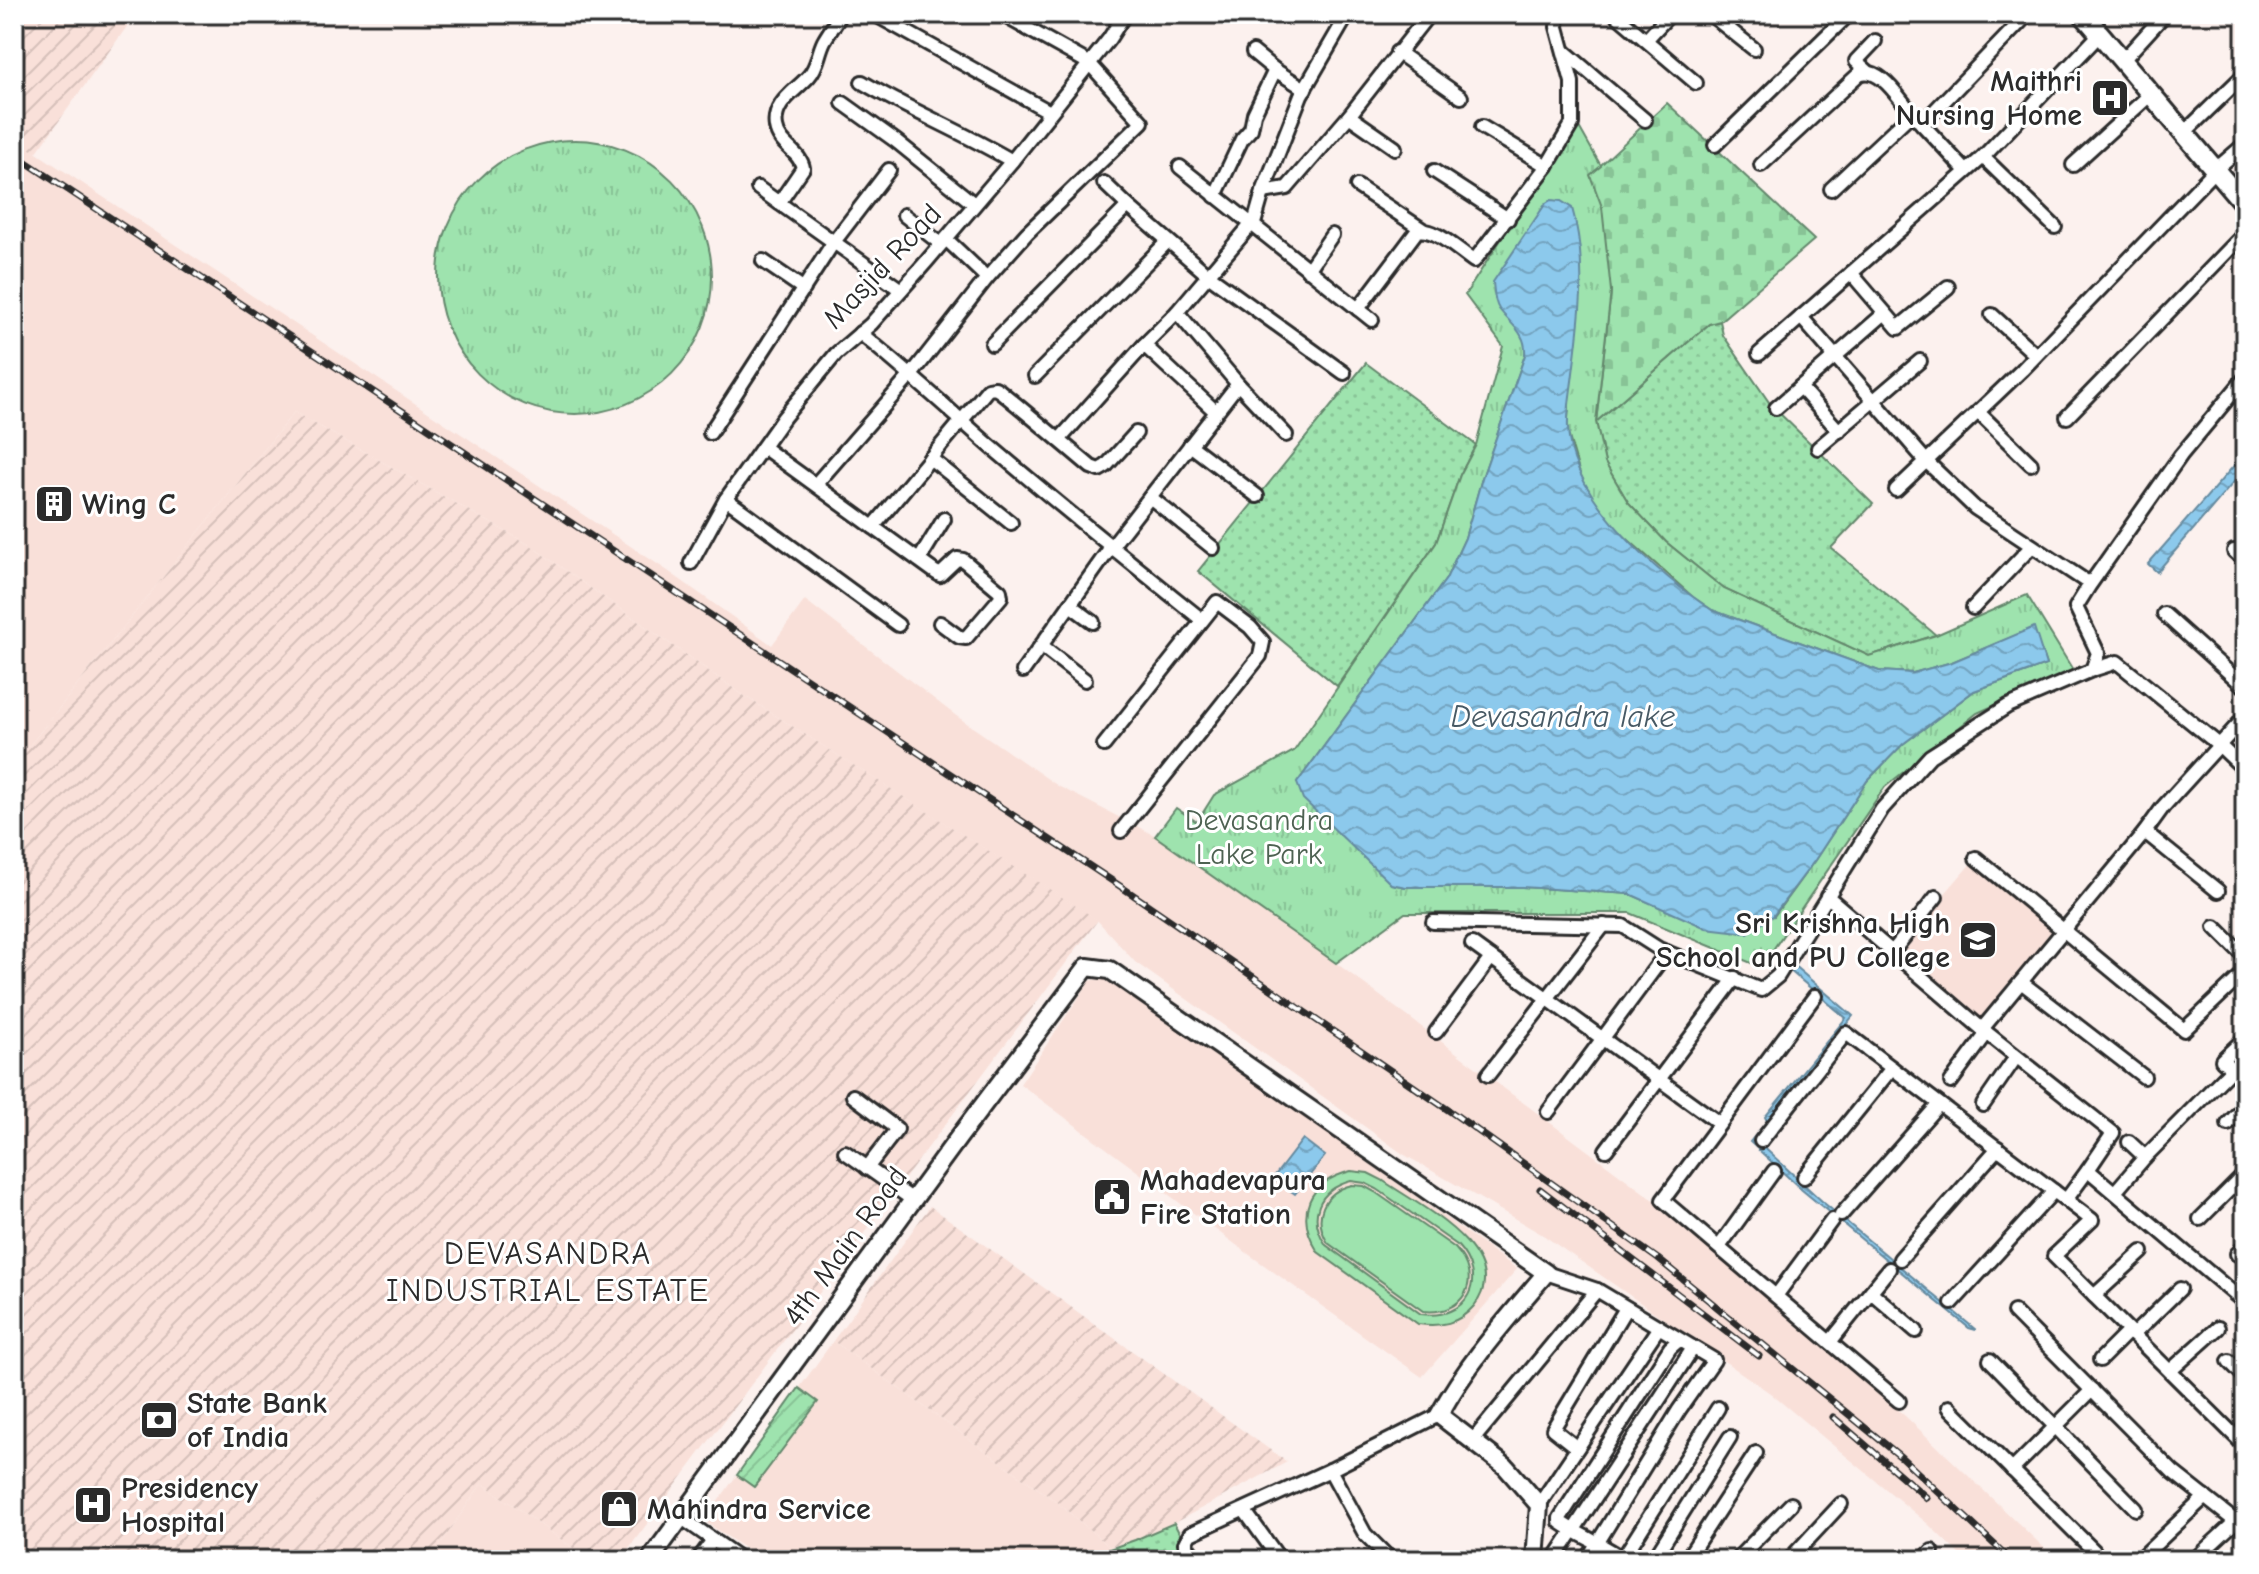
<svg xmlns="http://www.w3.org/2000/svg" width="2259" height="1574" font-family="'Comic Neue',sans-serif">
<style>
.built{fill:#f9e0d9}
.industrial{fill:url(#industrial-furrows)}
.grass{fill:url(#grass-dots);stroke:#64876c;stroke-width:2}
.cemetery{fill:url(#cemetery-stones);stroke:#64876c;stroke-width:2}
.park{fill:url(#park-tufts);stroke:#64876c;stroke-width:2;fill-rule:evenodd}
.garden{fill:url(#garden-furrows);stroke:#64876c;stroke-width:2}
.pitch{fill:#9ee3ae;stroke:#64876c;stroke-width:2;fill-rule:evenodd}
.water{fill:url(#water-waves);stroke:#658a9f;stroke-width:2}
.lines{fill:none;stroke-linecap:round;stroke-linejoin:round}
.minor-casing{stroke:#2b2b2b;stroke-width:18}
.tertiary-casing{stroke:#2b2b2b;stroke-width:22}
.secondary-casing{stroke:#2b2b2b;stroke-width:24}
.minor{stroke:#fff;stroke-width:12}
.tertiary{stroke:#fff;stroke-width:16}
.secondary{stroke:#fff;stroke-width:18}
.rail-casing{stroke:#2b2b2b;stroke-width:7}
.rail{stroke:#fff;stroke-width:4;stroke-dasharray:12;stroke-linecap:butt}
.labels{text-anchor:middle;stroke-width:6;stroke-linejoin:round;paint-order:stroke}
.poi-label{font-size:30px;font-weight:bold;fill:#2b2b2b;stroke:#fff;text-anchor:start}
.street-label{font-size:30px;fill:#2b2b2b;stroke:#fff}
.park-label{font-size:30px;fill:#4e6252;stroke:#fff}
.water-label{font-size:32px;font-style:italic;fill:#485a65;stroke:#fff}
.neighbourhood-label{font-size:32px;letter-spacing:2px;fill:#2b2b2b;stroke:#fff}
</style>
<defs>
<pattern id="industrial-furrows" width="10" height="10" patternUnits="userSpaceOnUse" patternTransform="scale(2)"><rect width="10" height="10" fill="#f9e0d9"/><path d="M-1 1l2-2M0 10L10 0M9 11l2-2" fill="none" stroke="#d6c0ba"/></pattern>
<pattern id="grass-dots" width="8" height="8" patternUnits="userSpaceOnUse" patternTransform="scale(2)"><rect width="8" height="8" fill="#9ee3ae"/><path d="M2 2h.1M6 6h.1" fill="none" stroke="#88c396" stroke-width="1.8" stroke-linecap="round"/></pattern>
<pattern id="cemetery-stones" width="16" height="16" patternUnits="userSpaceOnUse" patternTransform="scale(2)"><rect width="16" height="16" fill="#9ee3ae"/><path d="M2 7V4a2 2 0 0 1 4 0v3zM10 15v-3a2 2 0 0 1 4 0v3z" fill="#88c396"/></pattern>
<pattern id="park-tufts" width="24" height="20" patternUnits="userSpaceOnUse" patternTransform="scale(2)"><rect width="24" height="20" fill="#9ee3ae"/><path d="M3 7l-1-3M5 7V3M7 7l1-3M15 17l-1-3M17 17v-4M19 17l1-3" fill="none" stroke="#88c396"/></pattern>
<pattern id="garden-furrows" width="10" height="10" patternUnits="userSpaceOnUse" patternTransform="scale(2)"><rect width="10" height="10" fill="#9ee3ae"/><path d="M-1 1l2-2M0 10L10 0M9 11l2-2" fill="none" stroke="#88c396"/></pattern>
<pattern id="water-waves" width="16" height="10" patternUnits="userSpaceOnUse" patternTransform="scale(2)"><rect width="16" height="10" fill="#8cc9ec"/><path d="M0 5q4-4 8 0t8 0" fill="none" stroke="#73a3bf"/></pattern>
</defs>
<rect width="100%" height="100%" fill="#fcf1ee"/>
<filter id="ink" filterUnits="userSpaceOnUse"><feTurbulence type="fractalNoise" baseFrequency=".0125" numOctaves="2"/><feDisplacementMap in="SourceGraphic" scale="16" xChannelSelector="R" yChannelSelector="G"/><feConvolveMatrix kernelMatrix="1 2 1 2 8 2 1 2 1" color-interpolation-filters="sRGB"/></filter>
<g filter="url(#ink)">
<!-- built -->
<g class="built">
<path d="M14,138L668,571L772,645L805,600L955,715L1058,786L1154,835L1336,963L1655,1201L1904,1415L2057,1560H1965L1928,1524L1770,1393L1543,1235L1403,1154L1135,962L1097,920L743,695L528,544L294,412L14,765Z"/>
<path d="M1973,861L2057,932L1982,1020L1898,948Z"/>
<path d="M1101,978L1118,983L1517,1269L1422,1377L1247,1253L1020,1084L1090,981Z"/>
<path d="M833,1341L1058,1503L1110,1547L1078,1560H762L704,1521Z"/>
<path d="M482,1483L590,1560H430Z"/>
</g>
<!-- industrial -->
<g class="industrial">
<path d="M14,14H136L36,153L14,138Z"/>
<path d="M294,412L528,544L743,695L1098,920L620,1560H590L482,1483L430,1560L14,1558V765Z"/>
<path d="M930,1206L1287,1462L1174,1523L1135,1540L1110,1547L1058,1503L833,1341Z"/>
</g>
<!-- grass -->
<g class="grass">
<path d="M1720,321L1723,335L1771,405L1873,504L1831,548L1936,635L1869,656L1724,589L1666,542L1628,502L1605,463L1596,422L1709,324Z"/>
<path d="M1366,363L1476,445L1460,475L1436,543L1337,686L1198,571Z"/>
<path d="M1174,1523L1193,1560H1078L1135,1540Z"/>
</g>
<!-- cemetery -->
<path class="cemetery" d="M1667,103L1814,240L1720,321L1709,324L1596,422L1611,291L1590,175Z"/>
<!-- park -->
<g class="park">
<path d="M1579,127L1601,166L1590,175L1602,207L1611,291L1596,422L1605,463L1628,502L1666,542L1724,589L1869,656L1936,635L2027,595L2073,670L1977,713L1885,787L1761,967L1630,913H1405L1336,963L1155,836L1176,808L1197,822L1214,795L1294,751L1436,543L1460,475L1476,445L1503,346L1465,295L1563,144ZM1517,327L1569,407L1567,430L1579,471L1589,493L1613,526L1693,597L1712,610L1879,671L1913,673L1952,662L2033,628L2046,665L1974,691L1903,744L1867,781L1815,860L1774,916L1706,927L1630,894L1522,887H1406L1391,884L1297,783L1446,579L1465,538L1482,478L1525,355L1526,344Z"/>
<circle cx="575" cy="277" r="137"/>
</g>
<!-- garden -->
<path class="garden" d="M799,1388L818,1402L754,1487L737,1475Z"/>
<!-- pitch -->
<g class="pitch">
<path d="M1351,1171L1368,1173L1382,1180C1416,1204 1516,1253 1474,1306C1458,1324 1441,1327 1418,1324L1318,1252C1294,1214 1308,1182 1351,1171ZM1351,1181L1365,1183L1377,1189L1457,1245C1489,1279 1467,1321 1421,1314L1326,1245C1307,1216 1318,1190 1351,1181Z"/>
<path d="M1352,1185L1364,1186L1375,1192L1455,1248C1484,1279 1464,1316 1423,1311L1328,1243C1312,1217 1323,1192 1352,1185Z"/>
</g>
<!-- water -->
<g class="water">
<path d="M1551,200L1561,201L1572,208C1588,263 1580,318 1573,373C1571,391 1567,410 1568,428C1570,497 1658,575 1712,610L1879,671L1913,673L1952,662L2034,627L2046,665L1974,691L1903,744L1867,781L1815,860L1773,916L1748,933L1706,928L1630,894L1522,887H1406L1391,884L1303,799L1297,783L1446,579L1465,538L1482,478L1525,355C1527,333 1511,325 1499,309C1494,302 1494,291 1493,282L1546,203Z"/>
<path d="M2245,453V469L2157,572L2148,564Z"/>
<path d="M1792,964L1853,1016L1771,1117L1774,1119L1757,1141L1824,1203L1976,1330L1969,1328L1802,1190L1750,1142L1767,1121L1765,1117L1846,1018L1788,969Z"/>
<path d="M1303,1139L1325,1156L1295,1194L1273,1178Z"/>
</g>
<g class="lines">
<!-- minor casing -->
<g class="minor-casing">
<g id="minor">
<path d="M841,14C836,23 829,32 824,41C818,53 818,66 809,76C796,91 772,103 776,127C779,146 800,151 803,168L779,203L901,290"/>
<path d="M874,14L1050,112"/>
<path d="M1615,14L1696,83"/>
<path d="M1710,14L1754,49"/>
<path d="M1646,40L1670,14"/>
<path d="M1564,51L1645,120"/>
<path d="M1253,52L1275,70L1305,89"/>
<path d="M1397,52L1461,97"/>
<path d="M2124,59L2165,14"/>
<path d="M1867,71L1856,61L1875,41"/>
<path d="M862,82C911,111 963,132 1012,161"/>
<path d="M843,103L896,141L974,204"/>
<path d="M1349,116L1395,148"/>
<path d="M1922,124L1966,171"/>
<path d="M1482,127L1547,166"/>
<path d="M2184,133L2245,74"/>
<path d="M1715,145L1849,14"/>
<path d="M1983,157L2055,227"/>
<path d="M1761,165L1859,74C1880,65 1899,99 1912,113"/>
<path d="M2073,165L2152,93"/>
<path d="M1180,167L1372,320"/>
<path d="M1434,171L1508,219"/>
<path d="M1104,183L1128,206"/>
<path d="M1357,186L1423,230"/>
<path d="M758,188L779,203"/>
<path d="M1831,189L1912,113L1922,124L2028,14"/>
<path d="M1263,192L1287,188L1349,116L1429,14"/>
<path d="M1215,196L1242,139L1251,129L1254,114L1275,70"/>
<path d="M904,215L941,244"/>
<path d="M946,239L987,278"/>
<path d="M763,261L804,289"/>
<path d="M1308,270L1332,235"/>
<path d="M1851,273L1898,328L1948,287"/>
<path d="M1358,309L1417,231C1435,227 1459,251 1474,261L1547,166L1572,124V82L1557,27L1558,14"/>
<path d="M1992,315L2036,355"/>
<path d="M1801,317L1926,461L1975,508L2090,584"/>
<path d="M860,333C905,369 946,407 989,445C1059,505 1130,562 1202,620"/>
<path d="M992,344L1128,206L1208,275L1344,373"/>
<path d="M1144,345L1177,312"/>
<path d="M1759,354L1983,157L2101,33"/>
<path d="M1035,376L1168,241"/>
<path d="M1238,384L1286,435"/>
<path d="M1800,387L1839,431"/>
<path d="M1776,408L1885,313"/>
<path d="M1978,412L2031,464"/>
<path d="M2067,417L2245,233"/>
<path d="M710,433L833,243L889,170"/>
<path d="M1059,440L1091,467L1099,470L1106,466L1136,433"/>
<path d="M1190,445L1257,496"/>
<path d="M763,447L935,572L940,575L957,559L963,560L1000,591L1001,597L966,638L959,637L940,623"/>
<path d="M1818,448L1920,361"/>
<path d="M930,458L1011,523"/>
<path d="M816,484L912,374L987,278L1027,233L1142,122L1089,63L1001,14"/>
<path d="M1896,490L2022,370L2215,170L2245,144"/>
<path d="M1150,497L1213,548"/>
<path d="M726,499L898,625"/>
<path d="M873,527L988,389L995,388L1000,391L1059,440L1144,345L1215,411"/>
<path d="M2234,551L2245,561"/>
<path d="M919,560L944,519"/>
<path d="M691,563L726,499L784,417L836,354L871,324L926,262L1012,161L1109,39L1125,14"/>
<path d="M1070,605L1093,622"/>
<path d="M1973,608L2032,546"/>
<path d="M2164,614L2245,687"/>
<path d="M1041,646L1085,680"/>
<path d="M2092,670L2117,662L2218,744L2245,770"/>
<path d="M1023,671L1111,547L1238,384L1177,312L1255,220L1263,192L1301,95L1348,14"/>
<path d="M1104,745L1217,602L1250,627L1263,642L1260,656L1121,831"/>
<path d="M1976,858L2184,1030L2245,972"/>
<path d="M2218,891L2145,832L2163,807L2245,717"/>
<path d="M1827,896L1982,1029L2113,1133L2088,1170L2245,1303"/>
<path d="M1433,922L1623,926L1659,949L1761,990L1778,976L1882,809L1930,756L2008,706L2092,670L2098,653L2076,607L2089,586L2181,455L2245,378"/>
<path d="M2215,927L2245,957"/>
<path d="M1472,944L1719,1123"/>
<path d="M1893,951L1936,897"/>
<path d="M2021,982L2144,1077"/>
<path d="M1815,996L1663,1200L1899,1401"/>
<path d="M1982,1029L2145,832"/>
<path d="M1436,1032L1491,958"/>
<path d="M2232,1069L2222,1060L2245,1038"/>
<path d="M1488,1075L1604,925"/>
<path d="M1951,1082L1987,1033"/>
<path d="M853,1096L897,1129L867,1168"/>
<path d="M1983,1105L2016,1057"/>
<path d="M1548,1112L1667,952"/>
<path d="M2228,1124L2245,1106"/>
<path d="M1761,1141L1846,1033L2092,1220L2054,1256L2245,1446"/>
<path d="M2129,1142L2145,1157"/>
<path d="M1606,1150L1735,978"/>
<path d="M845,1152L913,1200"/>
<path d="M1804,1177L1892,1068"/>
<path d="M2115,1192L2145,1157L2232,1069L2245,1082"/>
<path d="M2066,1200L2088,1170"/>
<path d="M1841,1215L1939,1104"/>
<path d="M2200,1219L2245,1174"/>
<path d="M1719,1247L1774,1171"/>
<path d="M2237,1254L2245,1246"/>
<path d="M1900,1259L1998,1148"/>
<path d="M1546,1273L1597,1290L1714,1360L1679,1410L1587,1560"/>
<path d="M1871,1292L1916,1331"/>
<path d="M1776,1296L1832,1220"/>
<path d="M2094,1296L2142,1252"/>
<path d="M1952,1303L2054,1191"/>
<path d="M2014,1312L2173,1472L2245,1529"/>
<path d="M2133,1335L2180,1289"/>
<path d="M1830,1342L1889,1269"/>
<path d="M1990,1360L2136,1509"/>
<path d="M2100,1360L2129,1331"/>
<path d="M2229,1361L2245,1377"/>
<path d="M2170,1371L2218,1328"/>
<path d="M1949,1407L2094,1551"/>
<path d="M1473,1440L1597,1290"/>
<path d="M1577,1448L1553,1429L1626,1308"/>
<path d="M1330,1470L1365,1534L1391,1560"/>
<path d="M2012,1470L2092,1390"/>
<path d="M1539,1505L1659,1327"/>
<path d="M1244,1510L1280,1560"/>
<path d="M682,1518L742,1560"/>
<path d="M1623,1558L1718,1408"/>
<path d="M698,1560L713,1540"/>
<path d="M1196,1560L1185,1543L1190,1534L1330,1470L1439,1415"/>
<path d="M1554,1560L1693,1348"/>
<path d="M1625,1560C1604,1545 1580,1536 1560,1522V1518L1670,1348L1679,1340"/>
<path d="M1653,1560L1730,1437"/>
<path d="M1686,1560L1756,1453"/>
<path d="M1736,1560L1791,1504"/>
<path d="M1789,1560L1841,1504"/>
<path d="M1923,1560L1932,1551"/>
<path d="M2139,1560L2205,1497"/>
<path d="M2194,1560L2235,1522"/>
</g>
</g>
<!-- tertiary casing -->
<g class="tertiary-casing">
<path id="tertiary" d="M650,1560L959,1137L1087,967L1110,970L1546,1273C1507,1319 1468,1362 1439,1415L1505,1466L1539,1505L1535,1560"/>
</g>
<!-- secondary casing -->
<g class="secondary-casing">
<path id="secondary" d="M2083,14L2245,205"/>
</g>
<!-- minor -->
<use href="#minor" class="minor"/>
<!-- tertiary -->
<use href="#tertiary" class="tertiary"/>
<!-- secondary -->
<use href="#secondary" class="secondary"/>
<!-- rail casing -->
<g class="rail-casing">
<g id="rail">
<path d="M14,154L1132,894L1457,1116L1658,1259L1901,1457L2011,1560"/>
<path d="M1540,1189L1759,1356"/>
<path d="M1833,1417L1927,1498"/>
</g>
</g>
<!-- rail -->
<use href="#rail" class="rail"/>
</g>
</g>
<!-- icons -->
<defs>
<g id="hospital-square" transform="scale(2)"><rect x="-9" y="-9" width="18" height="18" rx="4" fill="#2b2b2b" stroke="#fff"/><path d="M-5-5h3v3.5h4V-5h3V5h-3V1.5h-4V5h-3Z" fill="#fff"/></g>
<g id="building-square" transform="scale(2)"><rect x="-9" y="-9" width="18" height="18" rx="4" fill="#2b2b2b" stroke="#fff"/><path d="M-4-6H4V6H1V3H-1V6H-4ZM-2.5-4.3h1.7v1.8h-1.7ZM.8-4.3h1.7v1.8H.8ZM-2.5-1h1.7V.8h-1.7ZM.8-1h1.7V.8H.8Z" fill="#fff"/></g>
<g id="school-square" transform="scale(2)"><rect x="-9" y="-9" width="18" height="18" rx="4" fill="#2b2b2b" stroke="#fff"/><path d="M0-5L7-2L0 1L-7-2ZM-4 1L0 2.5L4 1V4Q0 6-4 4Z" fill="#fff"/></g>
<g id="civic-square" transform="scale(2)"><rect x="-9" y="-9" width="18" height="18" rx="4" fill="#2b2b2b" stroke="#fff"/><path d="M-.6-6.5H3V-4.5H.6V-3L4-1V1h2V6H-6V1h2V-1L-.6-3ZM-1.2 2.5V6h2.4V2.5Z" fill="#fff"/></g>
<g id="bank-square" transform="scale(2)"><rect x="-9" y="-9" width="18" height="18" rx="4" fill="#2b2b2b" stroke="#fff"/><path d="M-6-4H6V4H-6ZM0-2.3a2.3 2.3 0 1 0 0 4.6a2.3 2.3 0 1 0 0-4.6Z" fill="#fff"/></g>
<g id="shop-square" transform="scale(2)"><rect x="-9" y="-9" width="18" height="18" rx="4" fill="#2b2b2b" stroke="#fff"/><path d="M-5-2.5h2.3a2.7 3.5 0 0 1 5.4 0H5L5.5 6h-11ZM-1.5-2.5h3a1.5 2.3 0 0 0-3 0Z" fill="#fff"/></g>
</defs>
<g fill-rule="evenodd">
<use href="#hospital-square" x="2110" y="98"/>
<use href="#building-square" x="54" y="504"/>
<use href="#school-square" x="1978" y="940"/>
<use href="#civic-square" x="1112" y="1197"/>
<use href="#bank-square" x="159" y="1420"/>
<use href="#hospital-square" x="93" y="1505"/>
<use href="#shop-square" x="619" y="1509"/>
</g>
<g class="labels">
<!-- poi labels -->
<g class="poi-label">
<text x="2082" y="91" text-anchor="end">Maithri<tspan x="2082" dy="34">Nursing Home</tspan></text>
<text x="82" y="514">Wing C</text>
<text x="1950" y="933" text-anchor="end">Sri Krishna High<tspan x="1950" dy="34">School and PU College</tspan></text>
<text x="1140" y="1190">Mahadevapura<tspan x="1140" dy="34">Fire Station</tspan></text>
<text x="187" y="1413">State Bank<tspan x="187" dy="34">of India</tspan></text>
<text x="121" y="1498">Presidency<tspan x="121" dy="34">Hospital</tspan></text>
<text x="647" y="1519">Mahindra Service</text>
</g>
<!-- street labels -->
<g class="street-label">
<text transform="translate(882 266) rotate(-47)" y="10">Masjid Road</text>
<text transform="translate(845 1246) rotate(-54)" y="10">4th Main Road</text>
</g>
<!-- park labels -->
<g class="park-label">
<text x="1259" y="830">Devasandra<tspan x="1259" dy="34">Lake Park</tspan></text>
</g>
<!-- water labels -->
<g class="water-label">
<text x="1563" y="727">Devasandra lake</text>
</g>
<!-- neighbourhood labels -->
<g class="neighbourhood-label">
<text x="548" y="1264">DEVASANDRA<tspan x="548" dy="37">INDUSTRIAL ESTATE</tspan></text>
</g>
</g>
<!-- margin -->
<rect width="2259" height="1574" fill="none" stroke="#fff" stroke-width="48"/>
<rect x="24" y="24" width="2211" height="1526" fill="none" stroke="#2b2b2b" stroke-width="3" filter="url(#ink)"/>
</svg>
